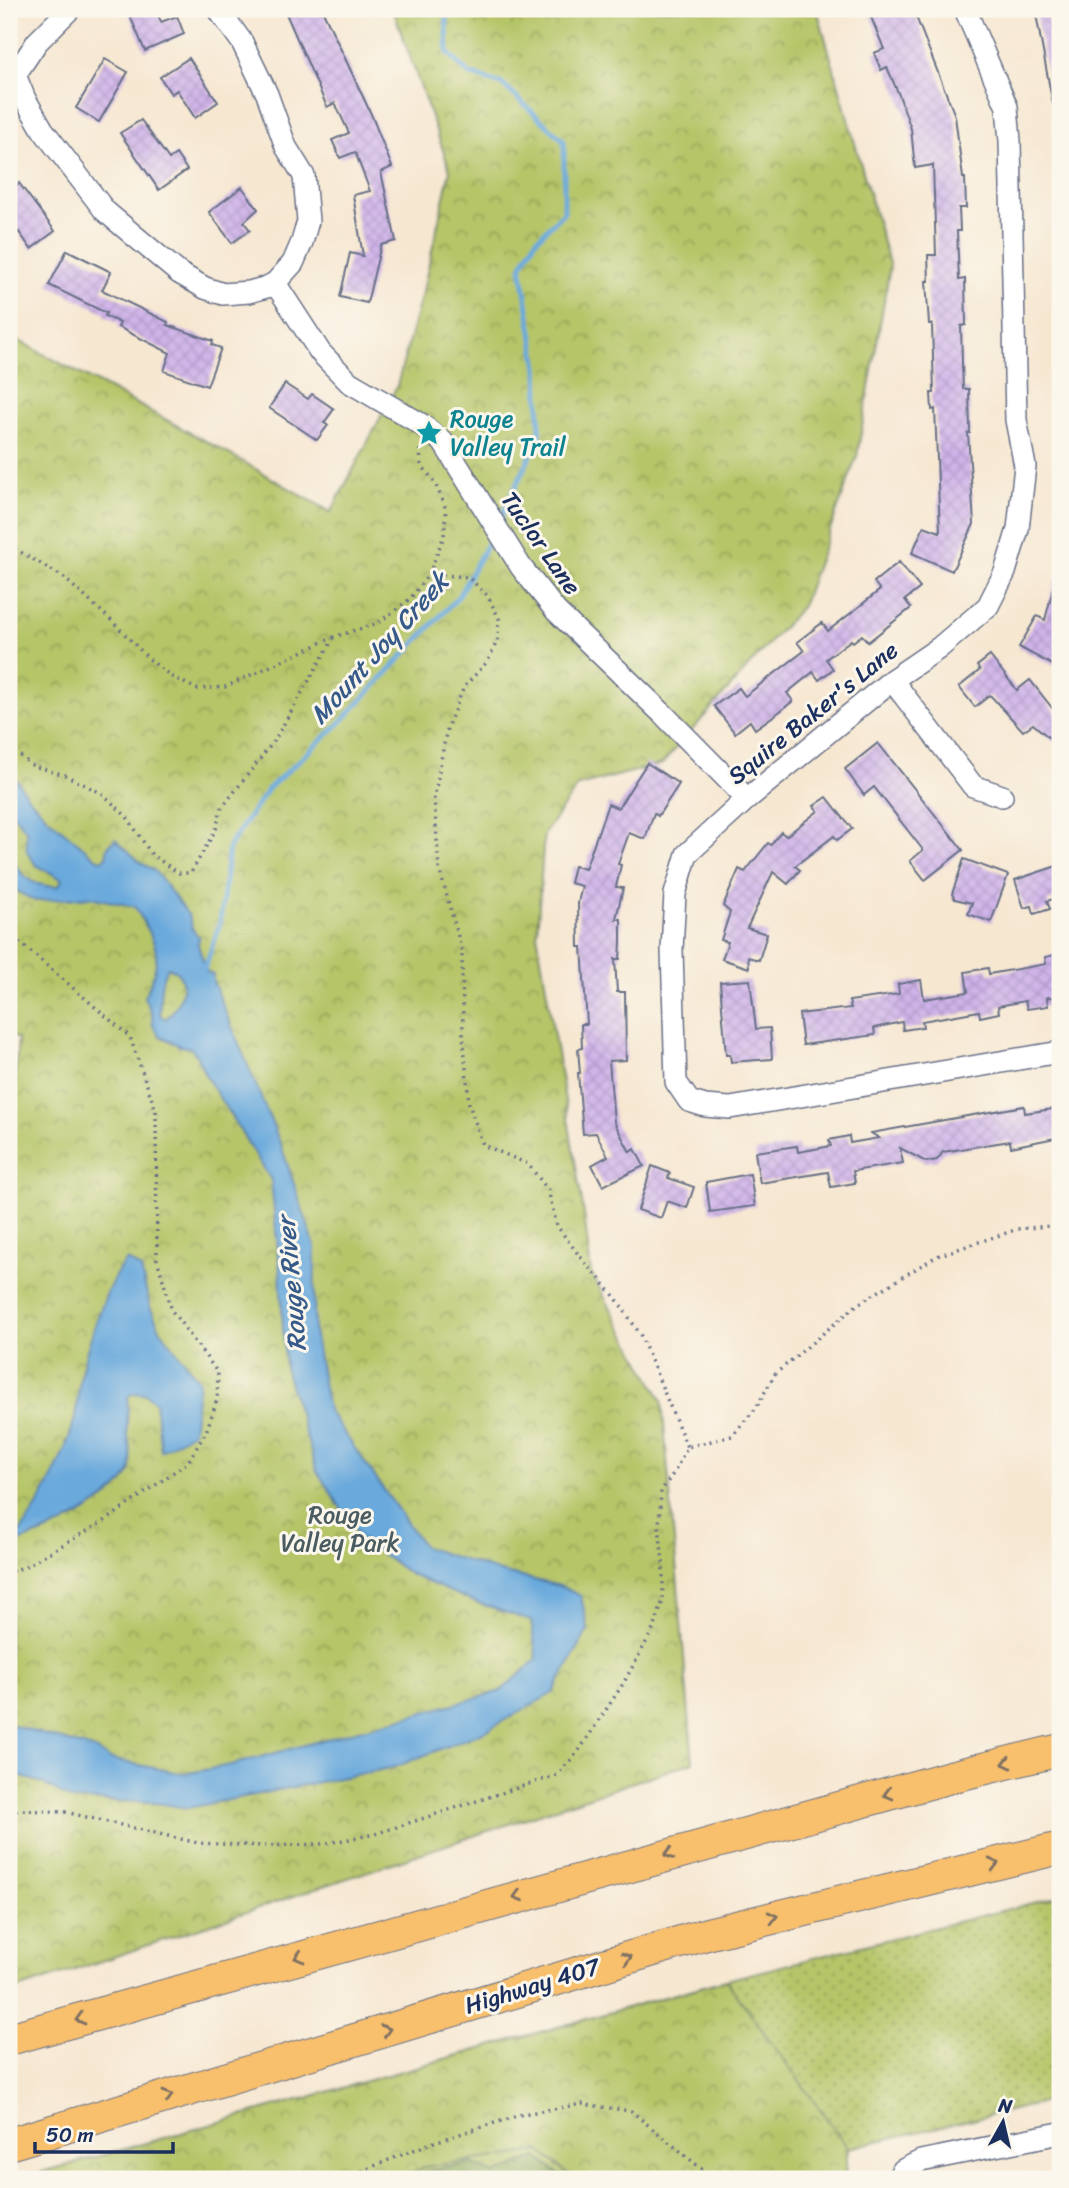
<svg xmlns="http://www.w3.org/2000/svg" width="1069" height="2188" font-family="Sriracha,sans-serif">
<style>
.grass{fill:url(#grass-dots);stroke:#687a62;stroke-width:2}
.forest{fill:url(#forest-crowns);stroke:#566c5d;stroke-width:2}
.park{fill:url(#park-crowns);stroke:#687a62;stroke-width:2}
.water{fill:#69a9dc;stroke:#426c9d;stroke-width:2;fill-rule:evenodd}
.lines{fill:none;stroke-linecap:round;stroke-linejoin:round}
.stream{stroke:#69a9dc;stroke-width:5}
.building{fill:url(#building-cross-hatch)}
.minor-casing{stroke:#686f86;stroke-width:24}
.highway-casing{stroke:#686f86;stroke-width:34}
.path{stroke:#686f86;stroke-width:3.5;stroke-dasharray:2 5;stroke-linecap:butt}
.minor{stroke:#fff;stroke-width:21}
.highway{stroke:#f8bf6c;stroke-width:32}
.oneway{stroke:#7e7064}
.labels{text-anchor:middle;stroke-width:6;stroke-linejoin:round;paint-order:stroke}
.culture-label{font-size:24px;fill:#0d838f;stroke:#fbf7ec;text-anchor:start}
.street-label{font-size:24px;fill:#1b2f5e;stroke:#fbf7ec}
.park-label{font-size:24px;fill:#4a5c61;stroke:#fbf7ec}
.water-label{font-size:26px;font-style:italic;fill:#365a8a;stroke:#fbf7ec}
</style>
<defs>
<pattern id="grass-dots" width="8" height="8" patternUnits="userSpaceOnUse" patternTransform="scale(1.75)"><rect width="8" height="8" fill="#b6c567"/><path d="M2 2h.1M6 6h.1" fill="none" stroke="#93a058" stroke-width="1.8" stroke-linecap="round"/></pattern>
<pattern id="forest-crowns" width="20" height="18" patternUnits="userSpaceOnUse" patternTransform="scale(1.75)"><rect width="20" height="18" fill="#90aa5c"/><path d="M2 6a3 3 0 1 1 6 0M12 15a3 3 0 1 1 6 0" fill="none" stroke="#758b4f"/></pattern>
<pattern id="park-crowns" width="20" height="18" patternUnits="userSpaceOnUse" patternTransform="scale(1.75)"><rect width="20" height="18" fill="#b6c567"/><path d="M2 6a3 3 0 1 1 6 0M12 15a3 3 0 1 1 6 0" fill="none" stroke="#93a058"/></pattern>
<pattern id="building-cross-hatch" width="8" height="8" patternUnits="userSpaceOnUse" patternTransform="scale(1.75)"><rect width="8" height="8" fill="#cfb3e9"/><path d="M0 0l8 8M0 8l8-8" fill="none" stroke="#b19aca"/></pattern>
</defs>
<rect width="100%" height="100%" fill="#fbf7ec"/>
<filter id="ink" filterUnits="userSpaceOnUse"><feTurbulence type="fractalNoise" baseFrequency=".0143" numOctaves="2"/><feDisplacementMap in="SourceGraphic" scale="14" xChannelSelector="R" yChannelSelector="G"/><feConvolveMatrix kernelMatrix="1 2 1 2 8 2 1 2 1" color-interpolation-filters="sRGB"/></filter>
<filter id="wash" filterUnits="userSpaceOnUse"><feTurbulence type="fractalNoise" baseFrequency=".00686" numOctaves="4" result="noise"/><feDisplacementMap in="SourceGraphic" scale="28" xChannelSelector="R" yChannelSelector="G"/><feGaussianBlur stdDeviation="1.57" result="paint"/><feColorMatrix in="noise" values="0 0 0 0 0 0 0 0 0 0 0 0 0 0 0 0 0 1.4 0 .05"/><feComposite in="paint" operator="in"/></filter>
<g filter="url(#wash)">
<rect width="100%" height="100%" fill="#f6e7d1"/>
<!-- grass -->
<g class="grass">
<path d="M1060,1896V2099L848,2148L844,2179L619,2082L18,2179L726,1980Z"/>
<path d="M559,2150L604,2179H376L409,2159Z"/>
</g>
<!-- forest -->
<path class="forest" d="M537,2157L565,2179H411L425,2172L472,2163L495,2174Z"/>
<!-- park -->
<g class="park">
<path d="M393,9H817L890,267L857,456L802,606L662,764L578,786L544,834L537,934L584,1214L591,1273L662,1400L693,1762L9,1992V1095L15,1083L18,1039L9,1034V331L19,341L213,445L331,512L397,386L425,282L450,170Z"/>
<path d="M726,1980L848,2148L844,2179H575L540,2151L424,2167L402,2179H18Z"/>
</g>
<!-- water -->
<g class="water">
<path d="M9,769L29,798L47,817L96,858L101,860L106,858L108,846L115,839L140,862L155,871L189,916L193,930L199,937L198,945L207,972L213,974V982L281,1145L315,1247L314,1331L328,1410L424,1547L500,1572L560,1586L581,1596L588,1630L553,1693L483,1732L395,1767L188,1808L149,1802L71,1800L42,1783L9,1773V1724L93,1749L110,1759L184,1774L235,1764L501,1691L537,1659L531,1621L472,1601L411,1575L360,1538L317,1471L285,1368L280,1271L271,1180L206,1076L196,1055L191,1048L180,1046L160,1036L153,1026L152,1014L144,997C166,956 156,943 135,907L91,897L35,901L9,887V852C19,876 32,888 59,886L62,879L36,865L27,852L26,830L9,809ZM168,967C194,977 180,1005 166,1019L160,1015C160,1000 159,979 168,967Z"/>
<path d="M128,1260L141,1269L150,1307L160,1329L199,1381L193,1432L161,1451L155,1402L146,1394L133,1393L128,1397C128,1408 127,1419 127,1430C128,1442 133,1455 131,1467C127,1491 73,1520 52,1529C36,1537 24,1537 9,1548V1543C33,1524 67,1451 74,1421C78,1405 78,1388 81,1373C86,1351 110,1270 128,1260Z"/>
</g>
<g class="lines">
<!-- stream -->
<g class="stream">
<path d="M446,9L448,53L469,74L502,84L564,141V212L535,241L521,267L538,368L540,436L499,521"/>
<path d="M204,970L220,923L229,846L268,789L341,722L458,597L493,533"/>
</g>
</g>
<g id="blocks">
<!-- building -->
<g class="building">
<path d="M127,9H156L161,22L177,16L184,34L145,51Z"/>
<path d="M284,9H322L371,114L392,167L381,172L396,241L381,245L367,303L340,297L350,253L363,256L353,195L370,191L355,152L340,158L332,140L349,133L335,103L327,107Z"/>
<path d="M877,9H913L955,116L963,178H965L966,208H959L960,231H957L959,280L965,279L966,325L961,326L962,363L963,389H969L970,433H968L974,524L952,571L912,553L924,526L940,532L935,409L932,410L931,393H934L932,324H929L926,281H929L928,255H936L933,165L915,168L911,129L899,95L887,67L881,70L874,53L884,49L869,12Z"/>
<path d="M1035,9H1060V105H1053Z"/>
<path d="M189,58L218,102L195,118L177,90L171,94L160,77Z"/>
<path d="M105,59L128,72L99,122L76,108Z"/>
<path d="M141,120L169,159L176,154L187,170L159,190L120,133Z"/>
<path d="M19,183L55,231L31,249L19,232L9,240V191Z"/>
<path d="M242,187L258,209L244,222L250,230L232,243L209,212Z"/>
<path d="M67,250L111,272L102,290L168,322L167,325L213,341L212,345L221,348L207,386L164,371L170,353L118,327L120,323L105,316L106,313L49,285Z"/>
<path d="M285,384L308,399L312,394L334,409L324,423L328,425L317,440L269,408Z"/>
<path d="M899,562L920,588L905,600L911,608L868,642L862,635L853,642L851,640L826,659L833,669L819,680L813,672L787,693L793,701L779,712L755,729L750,721L735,733L714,706L739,688L745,696L804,651L797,642L822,623L828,631L856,609L880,590L874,582Z"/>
<path d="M1055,581L1060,582V655L1054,666L1019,647L1037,616L1045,620Z"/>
<path d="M990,656L1017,690L1030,680L1060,718V747L1033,724L1023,731L990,695L975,707L959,687L980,670L977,666Z"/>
<path d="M878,743L963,850L925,880L910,861L923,850L874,787L864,795L845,769Z"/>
<path d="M647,763L679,784L658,816L654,813L645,839L629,833L618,864L621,865L616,887L623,888L616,919H621V942L620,959H615L617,992H625L626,1060L609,1061L614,1122L630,1152L635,1149L644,1166L603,1186L592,1165L608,1156L596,1133L583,1134L578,1073H580L578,1049L582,1048L581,1024H587L582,947H579L578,903L582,886L570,883L574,866L585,869L608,804L618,808Z"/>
<path d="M827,797L852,829L837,840L834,836L795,866L800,870L788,884L773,872L747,928L767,934L759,960L748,957L749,968L722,959L728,942L721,940L730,912L723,906L739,869L745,872L768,843L771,845L781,832L786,836L818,811L814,806Z"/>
<path d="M964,859L1008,875L991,922L968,914L972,903L955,899L952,894Z"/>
<path d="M1060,865V897L1047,901L1050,909L1034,914L1032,906L1024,908L1015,880Z"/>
<path d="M1060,954V998L1047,997L1048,1006L1027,1009L1025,1001L998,1006L999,1013L980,1017L979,1011L922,1021L923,1027L903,1030L902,1022L874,1028L875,1035L803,1045L799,1014L851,1008L849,1001L899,994L898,984L921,980L924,999L968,992L965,972L988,968L989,974L1046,964L1045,957Z"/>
<path d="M750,980L756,1029L770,1028L772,1059L731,1062L730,1055H726L720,982Z"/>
<path d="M1024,1106L1025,1113L1060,1108V1137L1011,1147L1010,1141L943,1152L937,1160L926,1162L900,1148L903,1163L853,1171L855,1183L831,1187L828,1172L760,1183L755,1152L797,1146L798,1152L831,1146L829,1140L849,1136L850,1143L879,1138L871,1133Z"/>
<path d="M652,1166L670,1173L668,1178L694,1187L687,1208L667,1201L661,1218L638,1210Z"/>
<path d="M750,1174L755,1206L710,1212L706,1182Z"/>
</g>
</g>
</g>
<g filter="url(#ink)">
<use href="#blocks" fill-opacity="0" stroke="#686f86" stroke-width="2"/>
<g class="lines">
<!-- minor casing -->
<g class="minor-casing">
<g id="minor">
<path d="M965,9L1007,107L1010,141L1016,420L1025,466L1018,529L1005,572L988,606L939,648L892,680L747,799L687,854L675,894L672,950L676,1082L689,1101L705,1106L730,1108L1060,1052"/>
<path d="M15,75L25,99L43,130L105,211L137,238L179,273L205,288L223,294L249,292L267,287L275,283L293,263L302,242L308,221L304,176L286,147L267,94L242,42L218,9"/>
<path d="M15,75L37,42L70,9"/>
<path d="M275,283L320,352L349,382L421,424L443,442L521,567L556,611L665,716L747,799"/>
<path d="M892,680L973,786L1002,796"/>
<path d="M897,2179L903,2170L921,2161L1060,2133"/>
</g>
</g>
<!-- highway casing -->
<g class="highway-casing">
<g id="highway">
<path d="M9,2039L954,1776L1060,1750"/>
<path d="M9,2144L707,1934L1060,1848"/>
</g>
</g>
<!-- path -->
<g class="path">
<path d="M9,545L63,577L112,621L149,659L172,677L197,689L225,687L334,637L378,623L410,599L429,574L444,536L446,509L435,483L421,464L420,449"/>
<path d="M429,574L468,577L487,595L499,618L498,639L488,661L464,687L447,728L434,798L439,868L462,951L463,1034L469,1104L483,1145L528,1164L548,1190L557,1226L578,1254L616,1298L640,1334L687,1447"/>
<path d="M9,747L33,766L65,775L103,794L127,817L152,855L179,873H191L216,829L221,809L274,741L333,639"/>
<path d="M9,933L130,1037L156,1111L157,1259L172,1311L218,1373L217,1400L206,1432L188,1462L108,1519L24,1567L9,1572"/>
<path d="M9,1812L22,1810L65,1812L198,1843L264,1846L323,1844L375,1834L557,1775L578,1752L623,1684L655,1626L663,1600V1562L659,1526L661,1491L675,1471L687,1447L732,1436L756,1408L775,1374L858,1304L937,1256L1018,1229L1060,1225"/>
<path d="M342,2179L431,2143L523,2114L582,2104L631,2111L714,2179"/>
</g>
<!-- minor -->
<use href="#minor" class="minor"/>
<!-- highway -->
<use href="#highway" class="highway"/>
</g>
<!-- one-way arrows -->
<defs><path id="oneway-chevron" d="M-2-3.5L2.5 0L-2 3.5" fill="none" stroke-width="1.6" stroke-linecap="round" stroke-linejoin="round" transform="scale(1.75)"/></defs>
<g class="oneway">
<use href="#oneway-chevron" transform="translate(1007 1763) rotate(167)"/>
<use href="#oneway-chevron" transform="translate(888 1794) rotate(165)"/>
<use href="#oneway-chevron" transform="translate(669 1854) rotate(165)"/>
<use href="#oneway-chevron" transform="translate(994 1864) rotate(-14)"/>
<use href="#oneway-chevron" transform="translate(518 1896) rotate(164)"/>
<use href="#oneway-chevron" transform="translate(773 1917) rotate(-14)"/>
<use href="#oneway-chevron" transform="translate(299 1957) rotate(164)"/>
<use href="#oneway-chevron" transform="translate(627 1958) rotate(-17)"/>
<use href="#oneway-chevron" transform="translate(80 2019) rotate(164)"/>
<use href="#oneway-chevron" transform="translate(386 2030) rotate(-17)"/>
<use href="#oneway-chevron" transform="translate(168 2096) rotate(-17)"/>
</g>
</g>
<!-- icons -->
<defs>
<g id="sight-bare" transform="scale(2.1)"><path d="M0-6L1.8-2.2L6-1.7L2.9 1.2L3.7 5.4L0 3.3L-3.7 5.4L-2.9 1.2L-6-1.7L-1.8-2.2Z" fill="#0f9aa8" stroke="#fbf7ec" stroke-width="2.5" paint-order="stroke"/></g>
</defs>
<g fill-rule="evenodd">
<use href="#sight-bare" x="429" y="433"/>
</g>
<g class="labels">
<!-- culture labels -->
<g class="culture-label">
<text x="450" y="427">Rouge<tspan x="450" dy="28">Valley Trail</tspan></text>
</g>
<!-- street labels -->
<g class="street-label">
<text transform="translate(541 543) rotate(55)" y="8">Tuclor Lane</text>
<text transform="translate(813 713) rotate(-39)" y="8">Squire Baker's Lane</text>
<text transform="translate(532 1986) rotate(-17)" y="8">Highway 407</text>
</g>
<!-- park labels -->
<g class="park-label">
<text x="340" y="1523">Rouge<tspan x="340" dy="28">Valley Park</tspan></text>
</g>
<!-- water labels -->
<g class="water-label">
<text transform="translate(379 648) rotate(-48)" y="9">Mount Joy Creek</text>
<text transform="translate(291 1284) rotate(-95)" y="9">Rouge River</text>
</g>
</g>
<!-- margin -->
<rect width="1069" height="2188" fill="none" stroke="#fbf7ec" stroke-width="35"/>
<!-- north arrow -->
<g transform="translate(1003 2122) rotate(8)" stroke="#fbf7ec" stroke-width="5" paint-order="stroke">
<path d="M0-5L12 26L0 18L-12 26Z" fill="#1b2f5e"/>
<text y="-10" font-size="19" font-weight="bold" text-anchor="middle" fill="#1b2f5e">N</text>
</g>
<!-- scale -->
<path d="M35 2142v10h138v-10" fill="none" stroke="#1b2f5e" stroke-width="3.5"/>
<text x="46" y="2142" font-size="21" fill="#1b2f5e" stroke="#fbf7ec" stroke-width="5" paint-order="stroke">50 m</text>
</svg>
